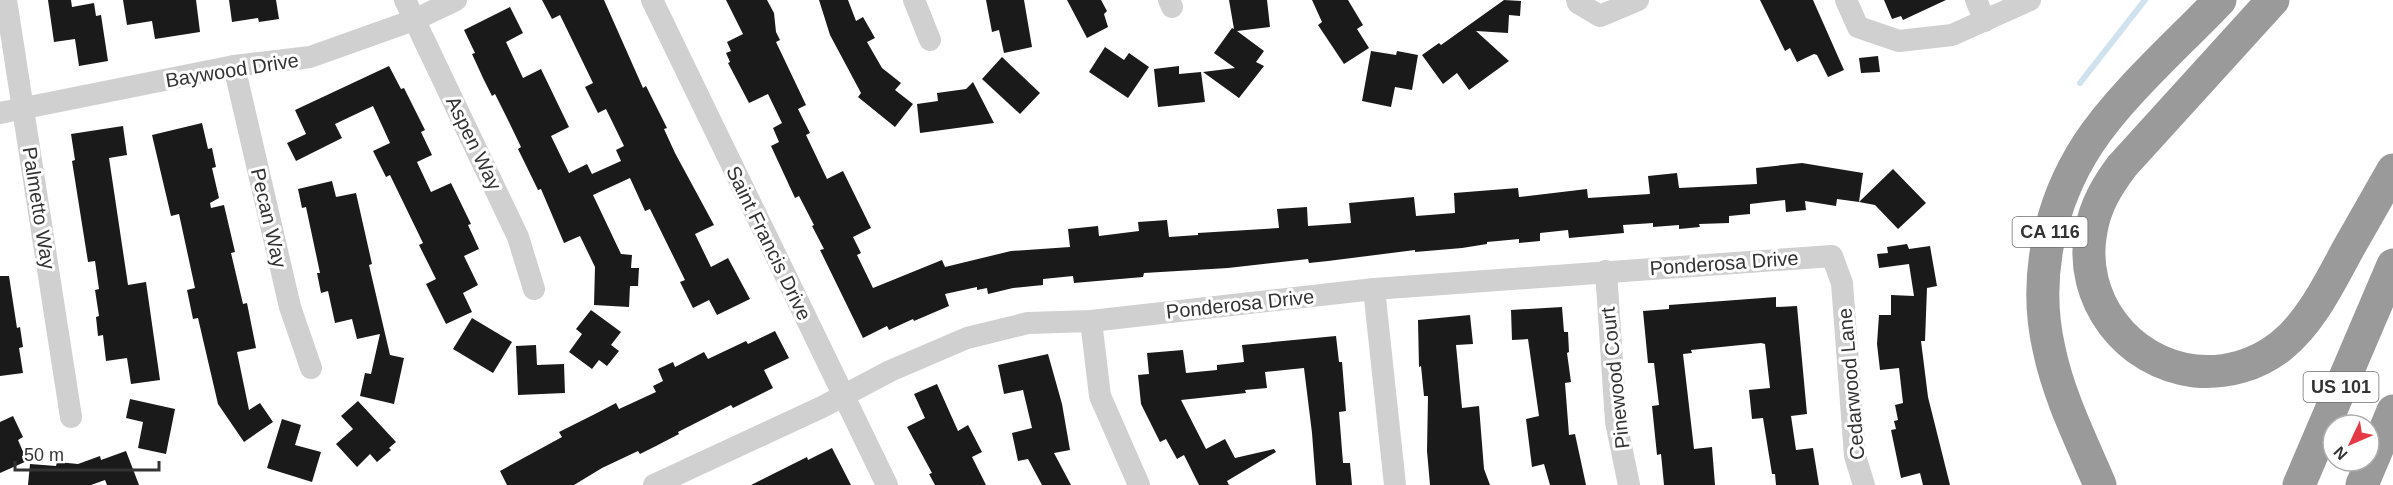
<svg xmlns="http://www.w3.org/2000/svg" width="2393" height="485" font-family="Arial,sans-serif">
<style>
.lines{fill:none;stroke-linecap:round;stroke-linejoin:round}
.stream{stroke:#cfe2ee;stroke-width:6}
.building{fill:#1a1a1a}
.minor{stroke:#d0d0d0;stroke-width:22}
.motorway{stroke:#9a9a9a;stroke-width:33}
.labels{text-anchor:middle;stroke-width:6;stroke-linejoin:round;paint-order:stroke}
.shield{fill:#fff;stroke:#707070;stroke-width:1.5}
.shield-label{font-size:18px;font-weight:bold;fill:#333}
.street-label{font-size:20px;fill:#333;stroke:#fff}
</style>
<rect width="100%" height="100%" fill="#fff"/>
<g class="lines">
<!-- stream -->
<path class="stream" d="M2080,83L2145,0"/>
</g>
<!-- building -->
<g class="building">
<path d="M48,0H71L72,7L94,3L96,16L101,15L108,61L79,66L75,39L54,42Z"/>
<path d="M123,0H196L200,32L155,39L152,21L127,25Z"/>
<path d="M229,0H276L279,19L259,22L258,18L232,22Z"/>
<path d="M542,0H604L643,88L646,86L667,128L664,129L675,153L714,225L695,234L711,267L728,258L750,299L717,315L709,300L693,308L680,282L685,280L650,209L645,211L630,178L593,195L621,254L632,255L631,268H639L638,286H630L629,307L594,305L595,267L580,236L564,243L541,189L538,190L518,149L521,147L507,118L495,94L492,96L483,78L472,54L475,53L464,30L510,7L523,33L506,42L523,78L541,69L569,127L551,136L569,173L587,164L592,174L621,161L616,150L624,146L606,109L598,113L585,87L593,83L560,15L552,19Z"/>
<path d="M726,0H767L774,13L776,32L780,40L776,42L806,105L798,109L810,133L806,135L827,179L843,171L871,228L853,237L861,253L857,255L873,288L942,260L945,267L1011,251L1070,247L1068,229L1098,226L1099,236L1139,231L1138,222L1167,220L1169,237L1198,235V233L1279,228L1277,209L1307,207L1308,226L1351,223L1349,203L1414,197L1416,216L1455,213L1454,193L1518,188L1519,197L1587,189L1588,198L1650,194L1648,176L1677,173L1679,188L1757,184L1756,168L1802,163L1863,173L1859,202L1837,199L1836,206L1805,201L1806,210L1786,212L1785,200L1750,204V214L1729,216V223L1699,224L1700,227L1679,229V225L1653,227V223L1623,225L1624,233L1569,238L1568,230L1540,233V241L1519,243V239L1487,242V244L1462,248L1415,252V250L1328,261L1309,263L1308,259L1228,268L1144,273L1143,277L1074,283L1073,276L1043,279V285L1013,288L988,294L987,288L977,290V287L945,294L949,306L914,321L913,319L889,330L887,326L863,338L820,250L824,249L812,226L814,225L799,196L795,198L771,146L779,142L773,128L782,123L768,94L749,103L728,63L730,62L726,53L731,51L727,42L743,34Z"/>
<path d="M819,0H848L856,21L863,17L875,38L867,42L882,68L901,83L895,90L913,104L895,127L858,97L861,93L830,35Z"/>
<path d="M986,0H1024L1032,47L1004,53L999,30L992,32Z"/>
<path d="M1067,0H1101L1107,11L1104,14L1108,27L1087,38Z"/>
<path d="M1229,0H1267L1270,27L1237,31L1264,51L1256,62L1264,66L1239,98L1203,72L1235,68L1214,53L1232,28L1234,29Z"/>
<path d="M1312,0H1348L1363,25L1357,29L1369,48L1344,64L1318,25L1322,22Z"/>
<path d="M1504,0L1521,1L1520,16L1509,15L1508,33L1476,31L1509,61L1469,90L1457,73L1443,84L1422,55L1439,43L1441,45Z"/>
<path d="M1760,0H1813L1844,70L1828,77L1817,55L1814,54L1797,62L1790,48L1785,51Z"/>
<path d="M1884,0H1946L1903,20L1901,16L1892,19Z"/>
<path d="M1105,47L1124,60L1129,53L1149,67L1128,98L1089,72Z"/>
<path d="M1371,51L1396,55L1397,51L1418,55L1412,90L1395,87L1391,107L1362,101Z"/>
<path d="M1878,56L1880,72L1861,73L1859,58Z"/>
<path d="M1002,57L1040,93L1020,114L982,79Z"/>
<path d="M389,66L401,89L404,88L425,130L421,132L432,155L417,162L431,192L451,183L471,224L468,225L479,249L464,256L478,285L463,293L472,312L446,324L426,284L436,279L419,245L423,243L390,175L386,177L373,151L390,143L373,106L335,124L342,138L296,161L287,143L306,134L295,110Z"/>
<path d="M1179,66V74L1201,72L1205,102L1158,107L1154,69Z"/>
<path d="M973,82L994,123L920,133L917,104L938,101L937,93L966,89Z"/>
<path d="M202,123L208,149L212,148L216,167L212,168L219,198L210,203L211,208L224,205L235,252L231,253L243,304L247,303L256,348L237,352L249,410L260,403L273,422L244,442L218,404L198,318L193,319L187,290L195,288L179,214L171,216L152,135Z"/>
<path d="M123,126L127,155L109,158L128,285L146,282L160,380L131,384L127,358L106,361L103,335L98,336L96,317L99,316L95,290L99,289L95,261L88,262L72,161L75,160L71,134Z"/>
<path d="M1893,169L1926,203L1898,229L1875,205L1859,202Z"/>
<path d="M332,181L336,197L356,193L372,264L369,265L390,355L404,358L394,404L360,396L365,373L371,374L380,334L357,339L352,319L335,323L328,291L321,293L317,273H320L306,207L302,208L298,189Z"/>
<path d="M1907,244L1909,249L1930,246L1937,286L1927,288L1925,341H1921L1928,397L1950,485H1923L1920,473L1901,478L1891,430L1896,429L1894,421L1898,420L1895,405L1903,403L1899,368L1880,370L1877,344L1879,315H1891V295L1914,296L1909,264L1879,268L1877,254L1888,253L1887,247Z"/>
<path d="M0,276H9L17,328L20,327L23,347L19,348L23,373L0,376Z"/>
<path d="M1776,297V307L1797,306L1807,414L1791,416L1796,450L1813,448L1819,485H1776L1775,474H1772L1763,418L1752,419L1749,390L1770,388L1765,344L1761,343L1691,350L1692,353L1683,354L1694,449L1712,447L1715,485H1664L1661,454L1657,455L1652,406L1659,405L1654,363H1648L1643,311L1669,309V305Z"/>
<path d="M1562,307L1564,332H1568L1569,352L1567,353L1571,382L1565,383L1569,435L1575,434L1586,485H1550L1544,464L1532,467L1526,419L1539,416L1528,339L1512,340L1511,310Z"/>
<path d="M591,310L621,332L611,345L619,351L607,366L599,360L592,369L569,352L582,334L576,329Z"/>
<path d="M1470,315L1473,344L1456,345L1462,408L1479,406L1484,469L1490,485H1430L1427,451L1428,396H1424L1421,366L1419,367L1418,320Z"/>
<path d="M472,318L512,342L493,373L453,349Z"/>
<path d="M775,331L789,358L764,370L773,388L733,408L731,405L678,432L679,434L656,446L640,454L638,451L602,468L574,485H507L500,471L562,437L559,432L597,413L616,403L619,409L656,392L653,386L663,381L658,369L673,362L675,367L704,352L708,359L746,341L748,344Z"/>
<path d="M1336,336L1339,362H1342L1346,411L1339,412L1343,463H1350L1352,485H1316L1312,433L1304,368L1265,372L1267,388L1245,390L1246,393L1181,400L1206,449L1225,439L1235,458L1274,449L1276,452L1227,481L1229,485H1199L1184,455L1177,459L1166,439L1160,442L1141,404L1138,375L1149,374L1147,353L1183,350L1186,373L1217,370V365L1244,362L1242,345Z"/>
<path d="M536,345L537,365L564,364L565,393L518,395L516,346Z"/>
<path d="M1048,354L1062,404L1070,450L1054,453L1071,485H1042L1028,459L1018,461L1012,433L1032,428L1023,390L1004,394L998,365Z"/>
<path d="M937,384L958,431L968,425L982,452L972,457L986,485H935L929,474L932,473L907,427L925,418L914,394Z"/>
<path d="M130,399L175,409L166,454L138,448L143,422L126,418Z"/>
<path d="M358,401L396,442L389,448L391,450L377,462L370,454L357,467L336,444L353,429L341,416Z"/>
<path d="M13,416L23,437L18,440L27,461L0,473V422Z"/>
<path d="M282,419L301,425L295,445L321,452L312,482L267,468Z"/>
<path d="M832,448L851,485H751L807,457L808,460Z"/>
<path d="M126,451L139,485H107L105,480L91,485H28L30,464L56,466L57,462L78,464L100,456L101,460Z"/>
</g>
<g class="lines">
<!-- minor -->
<g class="minor">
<path d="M6,0L71,417"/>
<path d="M405,0L518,237L534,289"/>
<path d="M652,0L887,485"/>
<path d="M914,0L930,40"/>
<path d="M1169,0L1172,7"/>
<path d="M1577,0L1578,3L1600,16L1638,0"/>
<path d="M1846,0L1858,27L1899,41L1952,35L2030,0"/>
<path d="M1976,0L1985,21"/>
<path d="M234,66L290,307L311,368"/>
<path d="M0,113L234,66L310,57L414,20L456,0"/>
<path d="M1606,271L1616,422L1629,485"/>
<path d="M1374,289L1395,485"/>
<path d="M1091,321L1100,396L1139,485"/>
<path d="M654,485L822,407L890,371L967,338L1028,323L1091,321L1374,289L1832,256L1842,283L1855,456L1864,485"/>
</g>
<!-- motorway -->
<g class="motorway">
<path d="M2273,0L2122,166C2107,186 2095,206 2091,231C2078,299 2127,363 2195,371C2226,374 2257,365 2281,346C2311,322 2330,282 2348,249C2363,223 2378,196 2393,170"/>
<path d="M2100,485C2081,440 2059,397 2049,349C2033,279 2049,204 2088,144C2121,94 2178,44 2220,0"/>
<path d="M2299,485L2393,265"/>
<path d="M2362,485L2393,411"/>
</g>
</g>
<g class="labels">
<!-- shield labels -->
<g class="shield">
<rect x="2012.5" y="217" width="75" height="30" rx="4.5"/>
<rect x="2303.5" y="372" width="75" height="30" rx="4.5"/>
</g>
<g class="shield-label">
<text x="2050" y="238">CA 116</text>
<text x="2341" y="393">US 101</text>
</g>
<!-- street labels -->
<g class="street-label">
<text transform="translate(232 70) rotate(-9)" y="7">Baywood Drive</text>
<text transform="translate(474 143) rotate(64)" y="7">Aspen Way</text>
<text transform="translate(39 208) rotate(81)" y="7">Palmetto Way</text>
<text transform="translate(269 218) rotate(77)" y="7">Pecan Way</text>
<text transform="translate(769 243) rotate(64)" y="7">Saint Francis Drive</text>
<text transform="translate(1724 263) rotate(-4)" y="7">Ponderosa Drive</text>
<text transform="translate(1240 304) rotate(-6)" y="7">Ponderosa Drive</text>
<text transform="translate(1615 378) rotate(-96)" y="7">Pinewood Court</text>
<text transform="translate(1851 384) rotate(-95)" y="7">Cedarwood Lane</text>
</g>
</g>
<!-- north arrow -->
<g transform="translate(2351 443) rotate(226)"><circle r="28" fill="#ffffff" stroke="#adadad" stroke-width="1.5"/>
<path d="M0-4.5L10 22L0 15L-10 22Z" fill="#e63946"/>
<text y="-9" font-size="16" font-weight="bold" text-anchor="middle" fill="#333333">N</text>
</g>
<!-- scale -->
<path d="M15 461v9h144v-9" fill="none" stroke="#333333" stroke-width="3"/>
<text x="24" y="461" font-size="18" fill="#333333" stroke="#ffffff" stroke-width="4.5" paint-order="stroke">50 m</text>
</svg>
